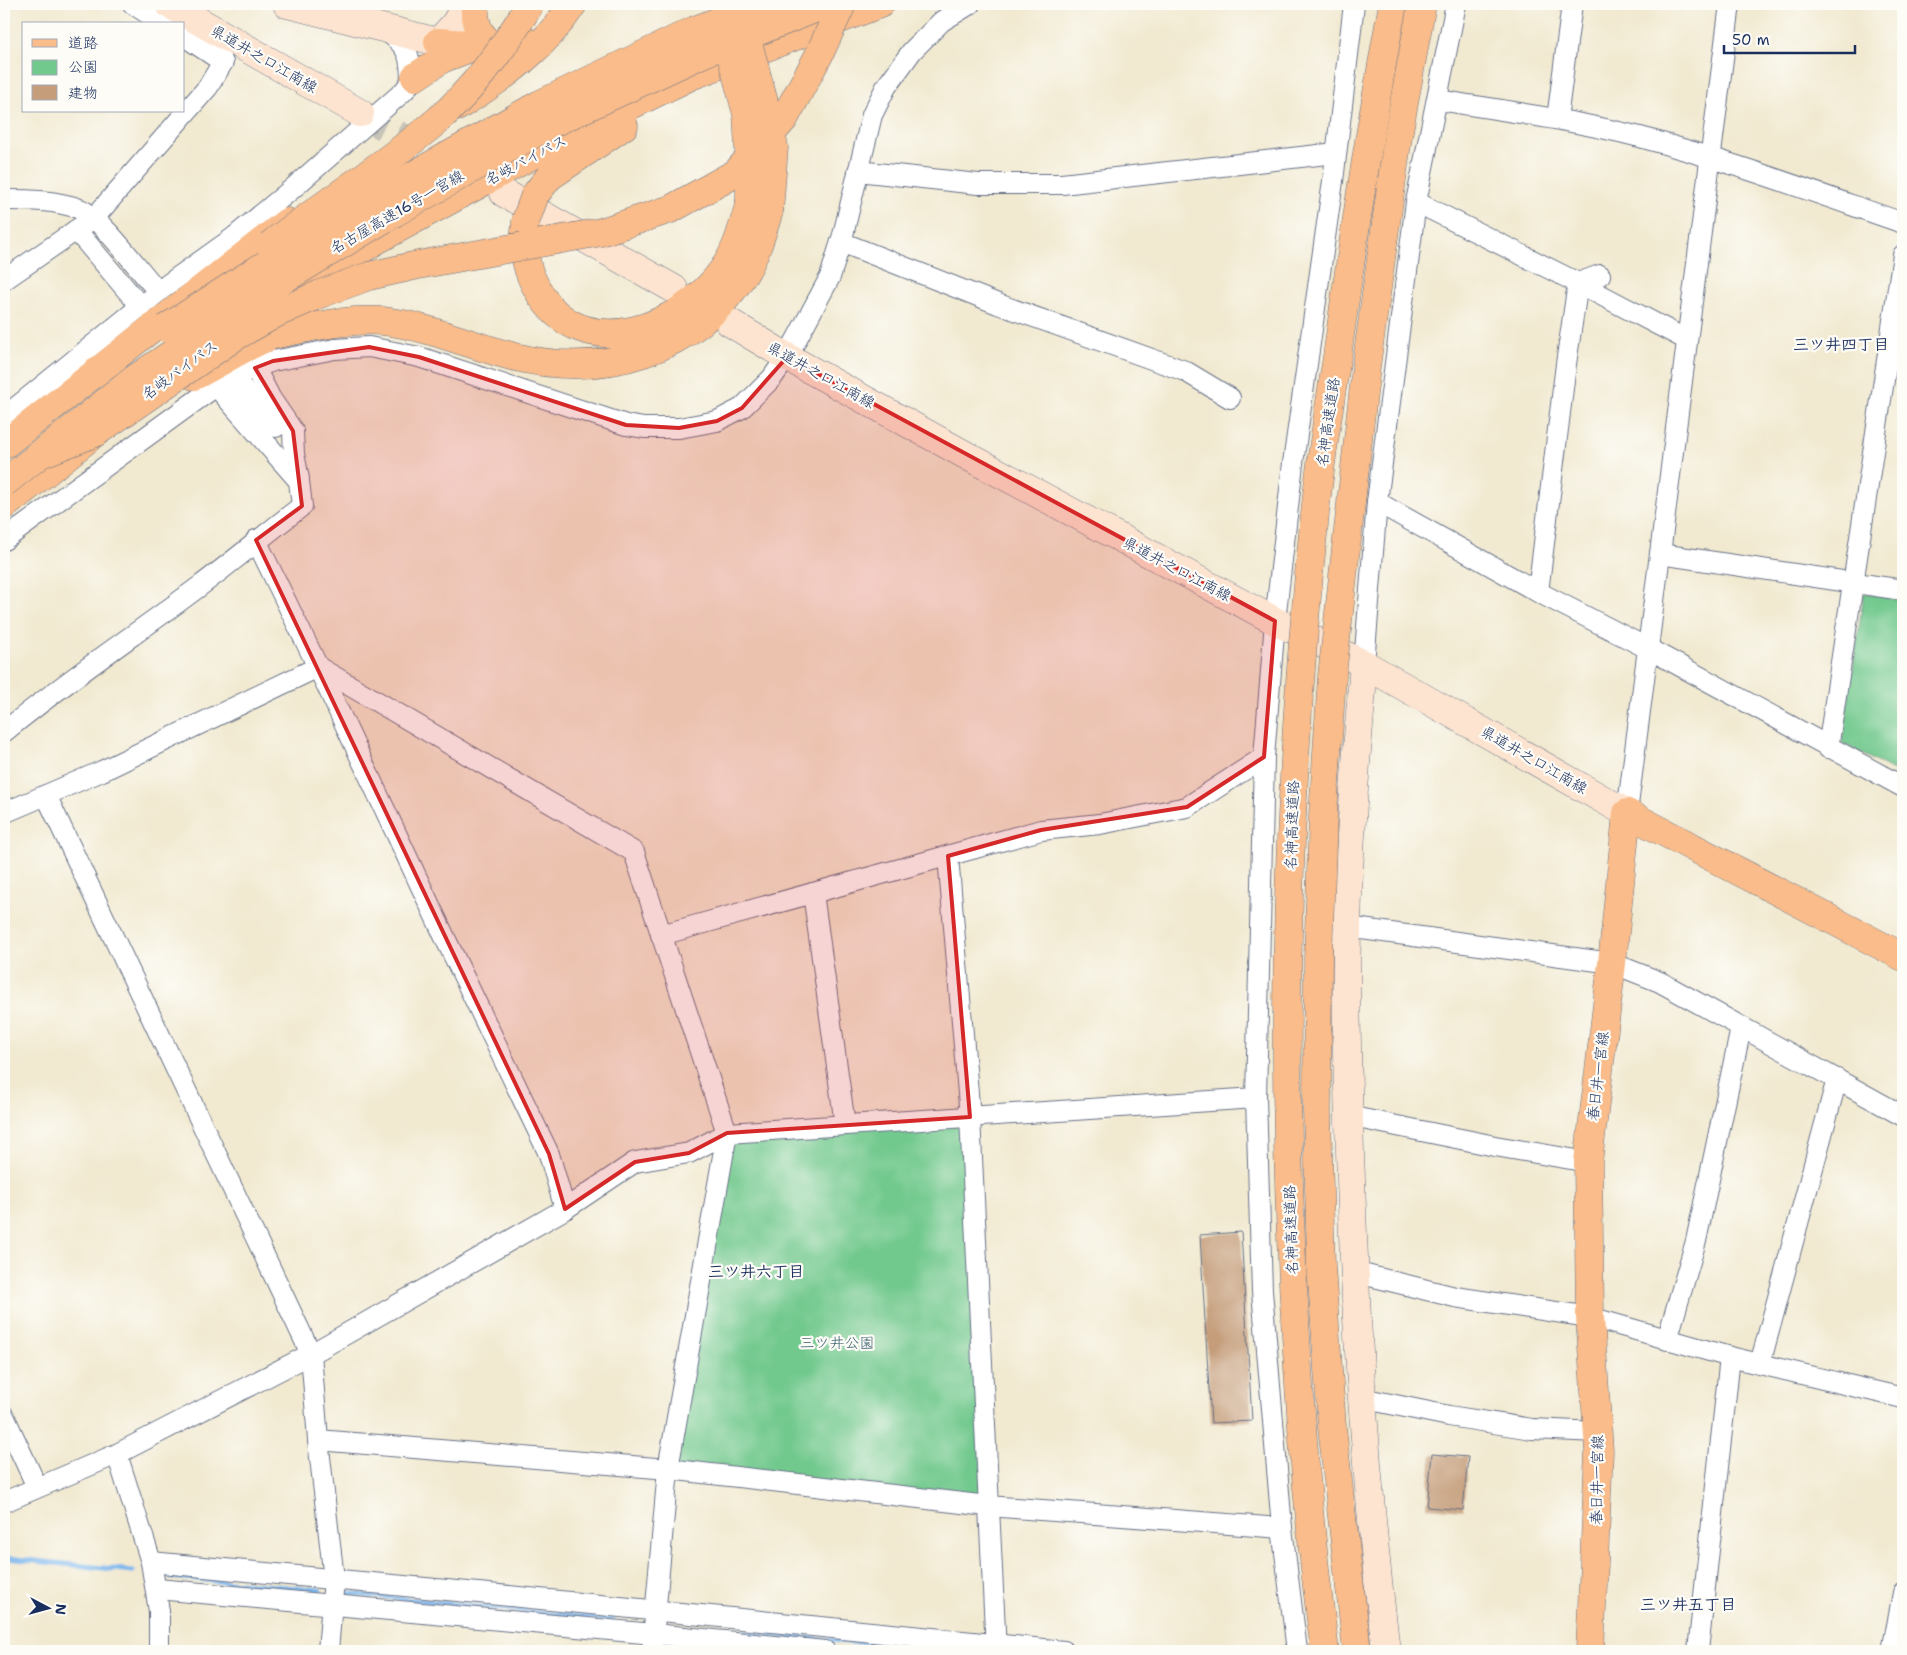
<svg xmlns="http://www.w3.org/2000/svg" width="1907" height="1655" font-family="'Shantell Sans','Klee One',sans-serif">
<style>
.green{fill:#72c98e;stroke:#467c76}
.lines{fill:none;stroke-linecap:round;stroke-linejoin:round}
.stream{stroke:#7db7ee;stroke-width:5}
.building{fill:#c59d7a}
.secondary-tunnel{stroke:#c6c4b9;stroke-width:28;stroke-dasharray:28 14;stroke-linecap:butt}
.street-casing{stroke:#667086;stroke-width:22}
.secondary-casing{stroke:#667086;stroke-width:29}
.primary-casing{stroke:#667086;stroke-width:29}
.highway-casing{stroke:#667086;stroke-width:29}
.street{stroke:#fff;stroke-width:20}
.secondary{stroke:#fde4d0;stroke-width:28}
.primary{stroke:#f9bc8a;stroke-width:28}
.highway{stroke:#f9bc8a;stroke-width:28}
.highway-bridge-casing{stroke:#667086;stroke-width:29;stroke-linecap:butt}
.highway-bridge{stroke:#f9bc8a;stroke-width:28}
.marked{fill:#d62828;fill-opacity:0.2;stroke:#d62828;stroke-width:4;stroke-linejoin:round}
.labels{text-anchor:middle;stroke-width:4.5;stroke-linejoin:round;paint-order:stroke}
.street-label{font-size:15px;fill:#1b2f5e;stroke:#fdfcf7}
.park-label{font-size:15px;fill:#355d6c;stroke:#fdfcf7}
.neighbourhood-label{font-size:16px;font-weight:bold;fill:#1b2f5e;stroke:#fdfcf7}
</style>
<rect width="100%" height="100%" fill="#fdfcf7"/>
<filter id="ink" filterUnits="userSpaceOnUse"><feTurbulence type="fractalNoise" baseFrequency=".02" numOctaves="2"/><feDisplacementMap in="SourceGraphic" scale="10" xChannelSelector="R" yChannelSelector="G"/><feConvolveMatrix kernelMatrix="1 2 1 2 8 2 1 2 1" color-interpolation-filters="sRGB"/></filter>
<filter id="wash" filterUnits="userSpaceOnUse"><feTurbulence type="fractalNoise" baseFrequency=".0096" numOctaves="4" result="noise"/><feDisplacementMap in="SourceGraphic" scale="20" xChannelSelector="R" yChannelSelector="G"/><feGaussianBlur stdDeviation="1.12" result="paint"/><feColorMatrix in="noise" values="0 0 0 0 0 0 0 0 0 0 0 0 0 0 0 0 0 1.4 0 .05"/><feComposite in="paint" operator="in"/></filter>
<g filter="url(#wash)">
<rect width="100%" height="100%" fill="#f1e9d0"/>
<!-- green -->
<g class="green">
<path d="M1864,593L1903,600V776L1842,743Z"/>
<path d="M970,1117L988,1506L668,1469L727,1133Z"/>
</g>
<g class="lines">
<!-- stream -->
<g class="stream">
<path d="M7,1558L133,1571"/>
<path d="M170,1577L320,1590"/>
<path d="M345,1593L613,1620"/>
<path d="M705,1629L954,1651"/>
</g>
</g>
<g id="blocks">
<!-- building -->
<g class="building">
<path d="M1241,1232L1252,1421L1211,1423L1200,1235Z"/>
<path d="M1432,1454L1468,1457L1463,1510L1427,1507Z"/>
</g>
</g>
</g>
<g filter="url(#ink)">
<use href="#blocks" fill-opacity="0" stroke="#667086" stroke-width="1"/>
<g class="lines">
<!-- secondary-tunnel -->
<path class="secondary-tunnel" d="M360,113L461,170"/>
<!-- street casing -->
<g class="street-casing">
<g id="street">
<path d="M133,4L164,24"/>
<path d="M386,31C409,47 411,56 411,83"/>
<path d="M1438,100C1505,111 1573,120 1640,137C1729,161 1816,193 1903,223"/>
<path d="M1557,119L1572,4"/>
<path d="M858,171L978,184H1062L1336,153"/>
<path d="M4,200C29,200 56,200 80,209C99,216 136,266 151,283"/>
<path d="M1416,202L1578,283L1687,340"/>
<path d="M76,230L141,307"/>
<path d="M841,242L998,304L1185,371L1230,398"/>
<path d="M4,280L95,217L208,87L223,62L184,36"/>
<path d="M255,368L271,399L293,431L294,454L299,479"/>
<path d="M240,385L276,427"/>
<path d="M4,417L167,285L233,238L292,189L404,91L423,66"/>
<path d="M1377,502L1538,592L1647,648L1903,787"/>
<path d="M4,540L216,386L243,372L273,361L335,349L369,347L419,357L626,425L644,428H679L717,421L742,408L772,378L787,357L830,277L843,235L872,115L886,87L912,51L942,21L970,4"/>
<path d="M256,540L318,667L448,944L549,1154L565,1209"/>
<path d="M1660,554L1903,590"/>
<path d="M1538,592L1566,364L1578,283L1600,275"/>
<path d="M1364,664L1377,502L1416,202L1456,4"/>
<path d="M4,732C67,680 135,635 200,586C235,560 268,532 302,506L299,481L216,386"/>
<path d="M1828,748L1903,255"/>
<path d="M46,795L311,1354L318,1440L334,1579L328,1651"/>
<path d="M4,813L102,771L318,667L634,852L727,1133L668,1469L652,1651"/>
<path d="M1627,813L1730,4"/>
<path d="M948,856L970,1117L996,1651"/>
<path d="M813,893L845,1125"/>
<path d="M1347,927L1612,963L1660,982L1903,1116"/>
<path d="M661,935L1041,830L1100,824L1187,807L1264,757"/>
<path d="M1348,1116L1495,1146L1588,1162"/>
<path d="M1354,1272L1455,1297L1590,1317L1730,1357L1903,1398"/>
<path d="M1667,1340L1696,1241L1741,1028"/>
<path d="M1760,1364L1837,1079"/>
<path d="M1361,1398L1449,1416L1532,1429L1598,1432"/>
<path d="M4,1416L37,1487"/>
<path d="M318,1440L668,1469L988,1506L1282,1528"/>
<path d="M117,1454L151,1562L159,1611V1651"/>
<path d="M4,1502L117,1454L311,1354L565,1209L635,1162L689,1153L727,1133L1256,1098"/>
<path d="M151,1562L489,1594L1064,1651"/>
<path d="M157,1589L654,1634L825,1651"/>
<path d="M1297,1651L1282,1528L1262,1291L1256,1098L1264,757L1275,621L1293,463L1333,181L1354,4"/>
<path d="M1698,1651L1730,1357"/>
<path d="M1892,1651L1903,1593"/>
</g>
</g>
<!-- secondary casing -->
<g class="secondary-casing">
<g id="secondary">
<path d="M169,4L360,113"/>
<path d="M287,4L438,42L454,25L467,4"/>
<path d="M504,193L674,289"/>
<path d="M729,322L787,357L971,458L1275,621L1364,664L1627,813"/>
<path d="M1364,664C1357,751 1349,839 1347,927C1345,1011 1348,1096 1351,1180C1356,1338 1367,1495 1386,1651"/>
</g>
</g>
<!-- primary casing -->
<g class="primary-casing">
<path id="primary" d="M1590,1651L1599,1451L1590,1317L1588,1162L1612,963L1627,813L1903,957"/>
</g>
<!-- highway casing -->
<g class="highway-casing">
<g id="highway">
<path d="M475,4C474,21 477,33 491,44"/>
<path d="M438,42C466,44 496,48 523,39"/>
<path d="M415,77L442,59L473,47"/>
<path d="M457,107C503,78 543,50 573,4"/>
<path d="M535,195L549,177L624,126"/>
<path d="M526,222C522,252 525,271 542,297C589,365 682,326 722,271C737,251 743,226 750,202"/>
<path d="M272,306L377,240L562,139L691,76L880,4"/>
<path d="M171,313L287,222"/>
<path d="M194,376C220,363 245,346 271,336C279,333 289,332 297,330C326,324 354,319 383,321C429,326 471,346 515,357C603,378 694,353 744,274C756,255 762,233 769,211"/>
<path d="M4,445L166,317L184,306"/>
<path d="M4,506L89,438"/>
</g>
</g>
<!-- street -->
<use href="#street" class="street"/>
<!-- secondary -->
<use href="#secondary" class="secondary"/>
<!-- primary -->
<use href="#primary" class="primary"/>
<!-- highway -->
<use href="#highway" class="highway"/>
<!-- highway-bridge casing -->
<g class="highway-bridge-casing">
<g id="highway-bridge">
<path d="M742,20L765,106L774,147L769,211"/>
<path d="M723,26L747,114L750,167V202"/>
<path d="M526,220L535,195"/>
<path d="M270,245C325,202 385,165 438,120C475,87 505,46 530,4"/>
<path d="M166,328L252,273L412,176L540,104L695,30L762,4"/>
<path d="M38,455L95,433L236,336L275,314L320,294L369,276L418,265L601,232L671,209L736,173L784,119L819,55L842,4"/>
<path d="M4,483L136,378L261,293L394,213L553,123L704,53L827,4"/>
<path d="M1325,1651C1311,1547 1302,1441 1296,1336C1279,1062 1286,787 1315,514C1320,461 1329,409 1337,357C1353,239 1371,121 1393,4"/>
<path d="M1357,1651L1332,1427L1321,1266L1317,1110L1318,958L1323,815L1332,676L1366,367L1398,136L1422,4"/>
</g>
</g>
<!-- highway-bridge -->
<use href="#highway-bridge" class="highway-bridge"/>
</g>
</g>
<!-- marked area -->
<path class="marked" d="M369,347L419,357L626,425L679,428L717,421L742,408L787,357L1275,621L1264,757L1187,807L1041,830L948,856L970,1117L727,1133L689,1153L635,1162L565,1209L549,1154L256,540L302,506L293,431L255,368L273,361Z"/>
<g class="labels">
<!-- street labels -->
<g class="street-label">
<text transform="translate(264 59) rotate(30)" y="5">県道井之口江南線</text>
<text transform="translate(526 160) rotate(-28)" y="5">名岐バイパス</text>
<text transform="translate(397 212) rotate(-30)" y="5">名古屋高速16号一宮線</text>
<text transform="translate(180 370) rotate(-36)" y="5">名岐バイパス</text>
<text transform="translate(821 375) rotate(29)" y="5">県道井之口江南線</text>
<text transform="translate(1328 422) rotate(-82)" y="5">名神高速道路</text>
<text transform="translate(1177 569) rotate(28)" y="5">県道井之口江南線</text>
<text transform="translate(1534 760) rotate(30)" y="5">県道井之口江南線</text>
<text transform="translate(1292 825) rotate(-88)" y="5">名神高速道路</text>
<text transform="translate(1598 1076) rotate(-83)" y="5">春日井一宮線</text>
<text transform="translate(1291 1230) rotate(-92)" y="5">名神高速道路</text>
<text transform="translate(1597 1480) rotate(-89)" y="5">春日井一宮線</text>
</g>
<!-- park labels -->
<g class="park-label">
<text x="837" y="1348">三ツ井公園</text>
</g>
<!-- neighbourhood labels -->
<g class="neighbourhood-label">
<text x="1841" y="350">三ツ井四丁目</text>
<text x="756" y="1277">三ツ井六丁目</text>
<text x="1688" y="1610">三ツ井五丁目</text>
</g>
</g>
<!-- margin -->
<rect width="1907" height="1655" fill="none" stroke="#fdfcf7" stroke-width="20"/>
<!-- legend -->
<rect x="22" y="22" width="162" height="90" fill="#fdfcf7" stroke="#a3aaba"/>
<rect x="32" y="39" width="25" height="8" fill="#f9bc8a" stroke="#a3aaba"/>
<text x="68" y="48" font-size="15" fill="#1b2f5e">道路</text>
<rect x="32" y="60" width="25" height="15" fill="#72c98e" stroke="#a3aaba"/>
<text x="68" y="72" font-size="15" fill="#1b2f5e">公園</text>
<rect x="32" y="85" width="25" height="15" fill="#c59d7a" stroke="#a3aaba"/>
<text x="68" y="98" font-size="15" fill="#1b2f5e">建物</text>
<!-- north arrow -->
<g transform="translate(48 1608) rotate(96)" stroke="#fdfcf7" stroke-width="4" paint-order="stroke">
<path d="M0-4L9 19L0 12L-9 19Z" fill="#1b2f5e"/>
<text y="-8" font-size="14" font-weight="bold" text-anchor="middle" fill="#1b2f5e">N</text>
</g>
<!-- scale -->
<path d="M1724 45v8h131v-8" fill="none" stroke="#1b2f5e" stroke-width="2.5"/>
<text x="1732" y="45" font-size="15" fill="#1b2f5e" stroke="#fdfcf7" stroke-width="4" paint-order="stroke">50 m</text>
</svg>
